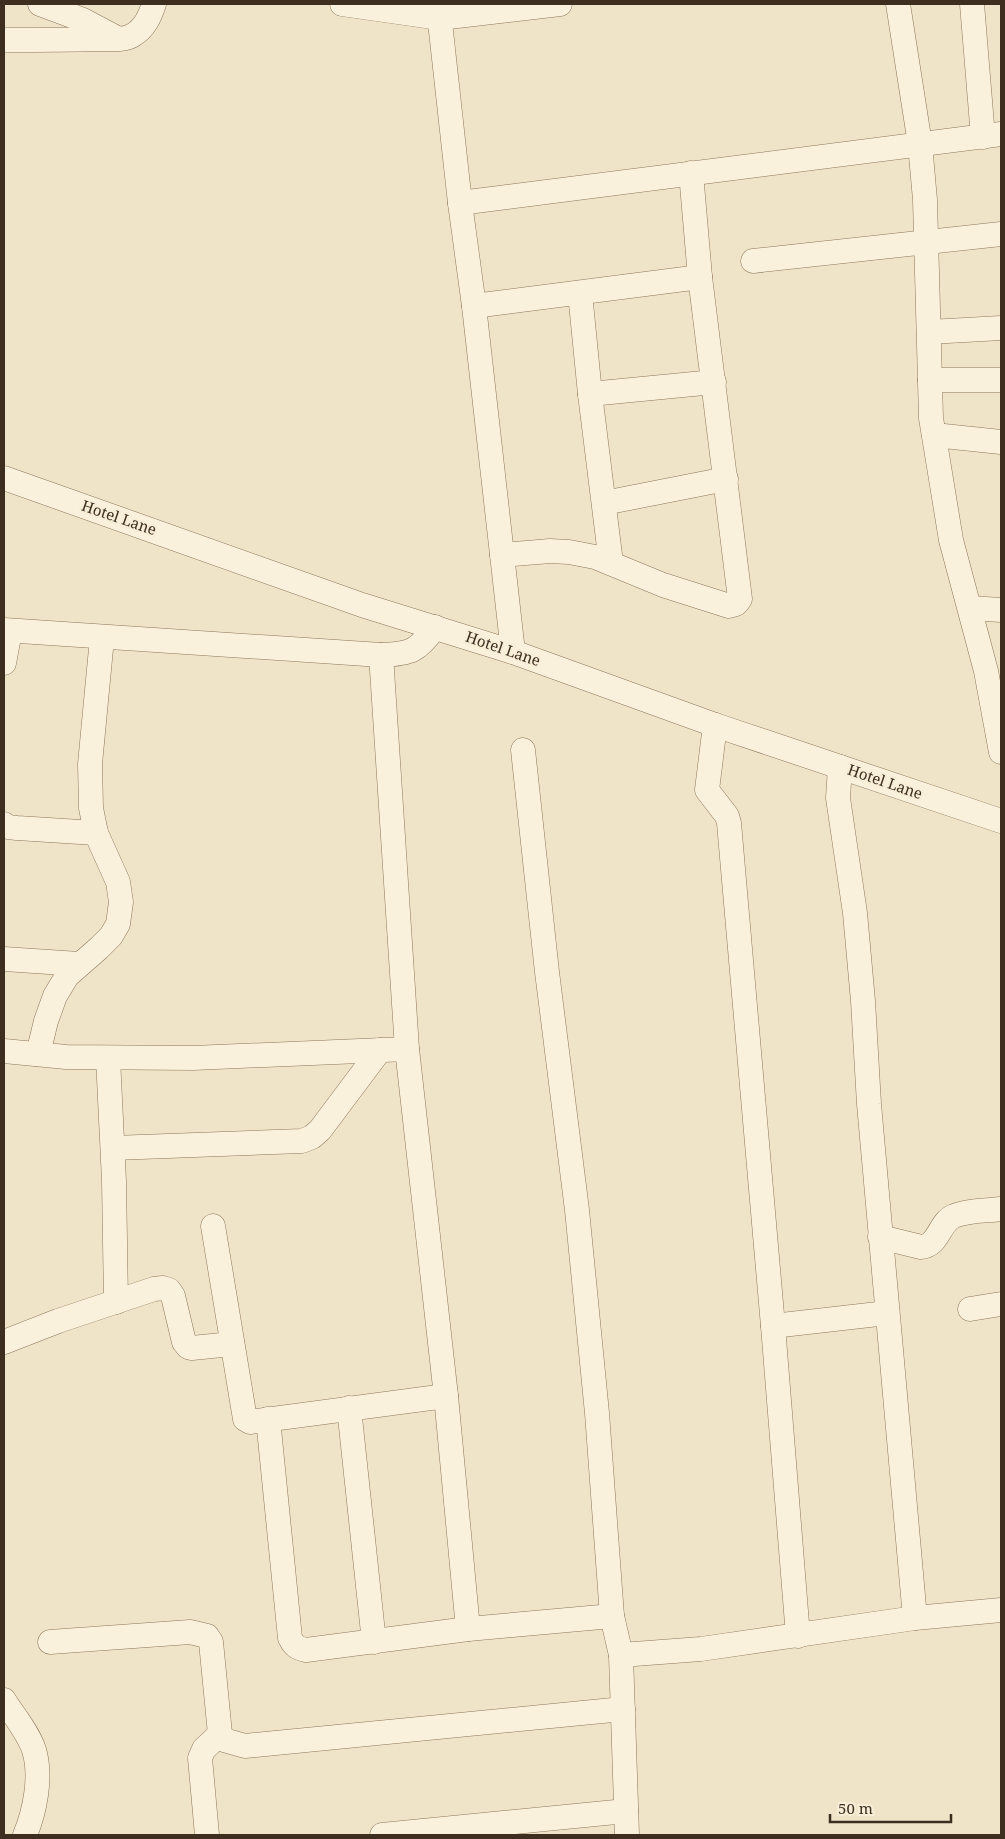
<svg xmlns="http://www.w3.org/2000/svg" width="1005" height="1839" font-family="'Noto Serif',serif">
<style>
.lines{fill:none;stroke-linecap:round;stroke-linejoin:round}
.minor-casing{stroke:#8d765c;stroke-width:25}
.minor{stroke:#faf1dc;stroke-width:24}
.labels{text-anchor:middle;stroke-width:4.5;stroke-linejoin:round;paint-order:stroke}
.street-label{font-size:15px;fill:#3d2e20;stroke:#f7eed8}
</style>
<rect width="100%" height="100%" fill="#f0e4c8"/>
<g class="lines">
<!-- minor casing -->
<g class="minor-casing">
<g id="minor">
<path d="M40,4L83,20L117,38"/>
<path d="M342,4L440,18L560,4"/>
<path d="M438,4L460,203L474,306L513,652"/>
<path d="M898,4L920,144L925,200L931,418L951,540L986,671L1001,752"/>
<path d="M972,4L983,137"/>
<path d="M4,40C35,40 67,40 98,39C108,39 124,41 133,35C145,28 150,16 154,4"/>
<path d="M460,203L1001,134"/>
<path d="M753,261L1001,234"/>
<path d="M580,293L590,394L611,563"/>
<path d="M474,306L700,277"/>
<path d="M929,332L1001,328"/>
<path d="M930,380H1001"/>
<path d="M590,394L714,382"/>
<path d="M934,435L1001,442"/>
<path d="M4,478L362,605L513,652L715,725L1001,821"/>
<path d="M604,503L726,479"/>
<path d="M502,555L550,551L569,552L595,557L663,585L729,606L736,604L740,599L700,277L691,173"/>
<path d="M970,608L1001,610"/>
<path d="M4,630L381,655C411,654 418,651 435,627"/>
<path d="M381,655L407,1049L446,1396L468,1629"/>
<path d="M4,663L10,631"/>
<path d="M715,725L707,790L727,816L729,823L773,1326L798,1636"/>
<path d="M523,750L547,972L577,1210L597,1413L612,1616L621,1655L627,1835"/>
<path d="M840,767L838,798L855,913L863,1001L869,1104L915,1618"/>
<path d="M4,824L8,827L17,828L96,833"/>
<path d="M4,959L79,964"/>
<path d="M4,1051L66,1057L193,1058L407,1049"/>
<path d="M38,1054L46,1021L55,996L67,976L99,948L111,936L118,924L121,902L118,882L96,833L91,808L90,764L102,638"/>
<path d="M108,1058L114,1181L116,1302"/>
<path d="M113,1148L302,1141L312,1137L320,1130L380,1050"/>
<path d="M213,1226L245,1419L250,1422L446,1396"/>
<path d="M880,1237L921,1247C939,1246 939,1222 954,1216C968,1210 986,1211 1001,1209"/>
<path d="M970,1309L1001,1304"/>
<path d="M773,1326L887,1313"/>
<path d="M4,1342L58,1321L154,1289L163,1288L169,1290L173,1296L184,1342L188,1347L192,1348L232,1344"/>
<path d="M349,1408L374,1642"/>
<path d="M268,1419L290,1638C294,1646 297,1648 306,1650L468,1629L612,1616"/>
<path d="M50,1642L190,1632L207,1636L211,1642L220,1734L224,1740L245,1746L623,1709"/>
<path d="M621,1655L701,1649L915,1618L1001,1610"/>
<path d="M4,1700C14,1716 28,1732 34,1750C42,1776 35,1811 25,1835"/>
<path d="M207,1835L200,1758L204,1749L220,1734"/>
<path d="M382,1835L626,1811"/>
</g>
</g>
<!-- minor -->
<use href="#minor" class="minor"/>
</g>
<g class="labels">
<!-- street labels -->
<g class="street-label">
<text transform="translate(119 518) rotate(19)" y="5">Hotel Lane</text>
<text transform="translate(503 649) rotate(19)" y="5">Hotel Lane</text>
<text transform="translate(885 782) rotate(19)" y="5">Hotel Lane</text>
</g>
</g>
<!-- border -->
<rect width="1005" height="1839" fill="none" stroke="#3d2e20" stroke-width="10"/>
<!-- scale -->
<path d="M830 1814v8h121v-8" fill="none" stroke="#3d2e20" stroke-width="2.5"/>
<text x="838" y="1814" font-size="15" fill="#3d2e20" stroke="#f7eed8" stroke-width="4" paint-order="stroke">50 m</text>
</svg>
